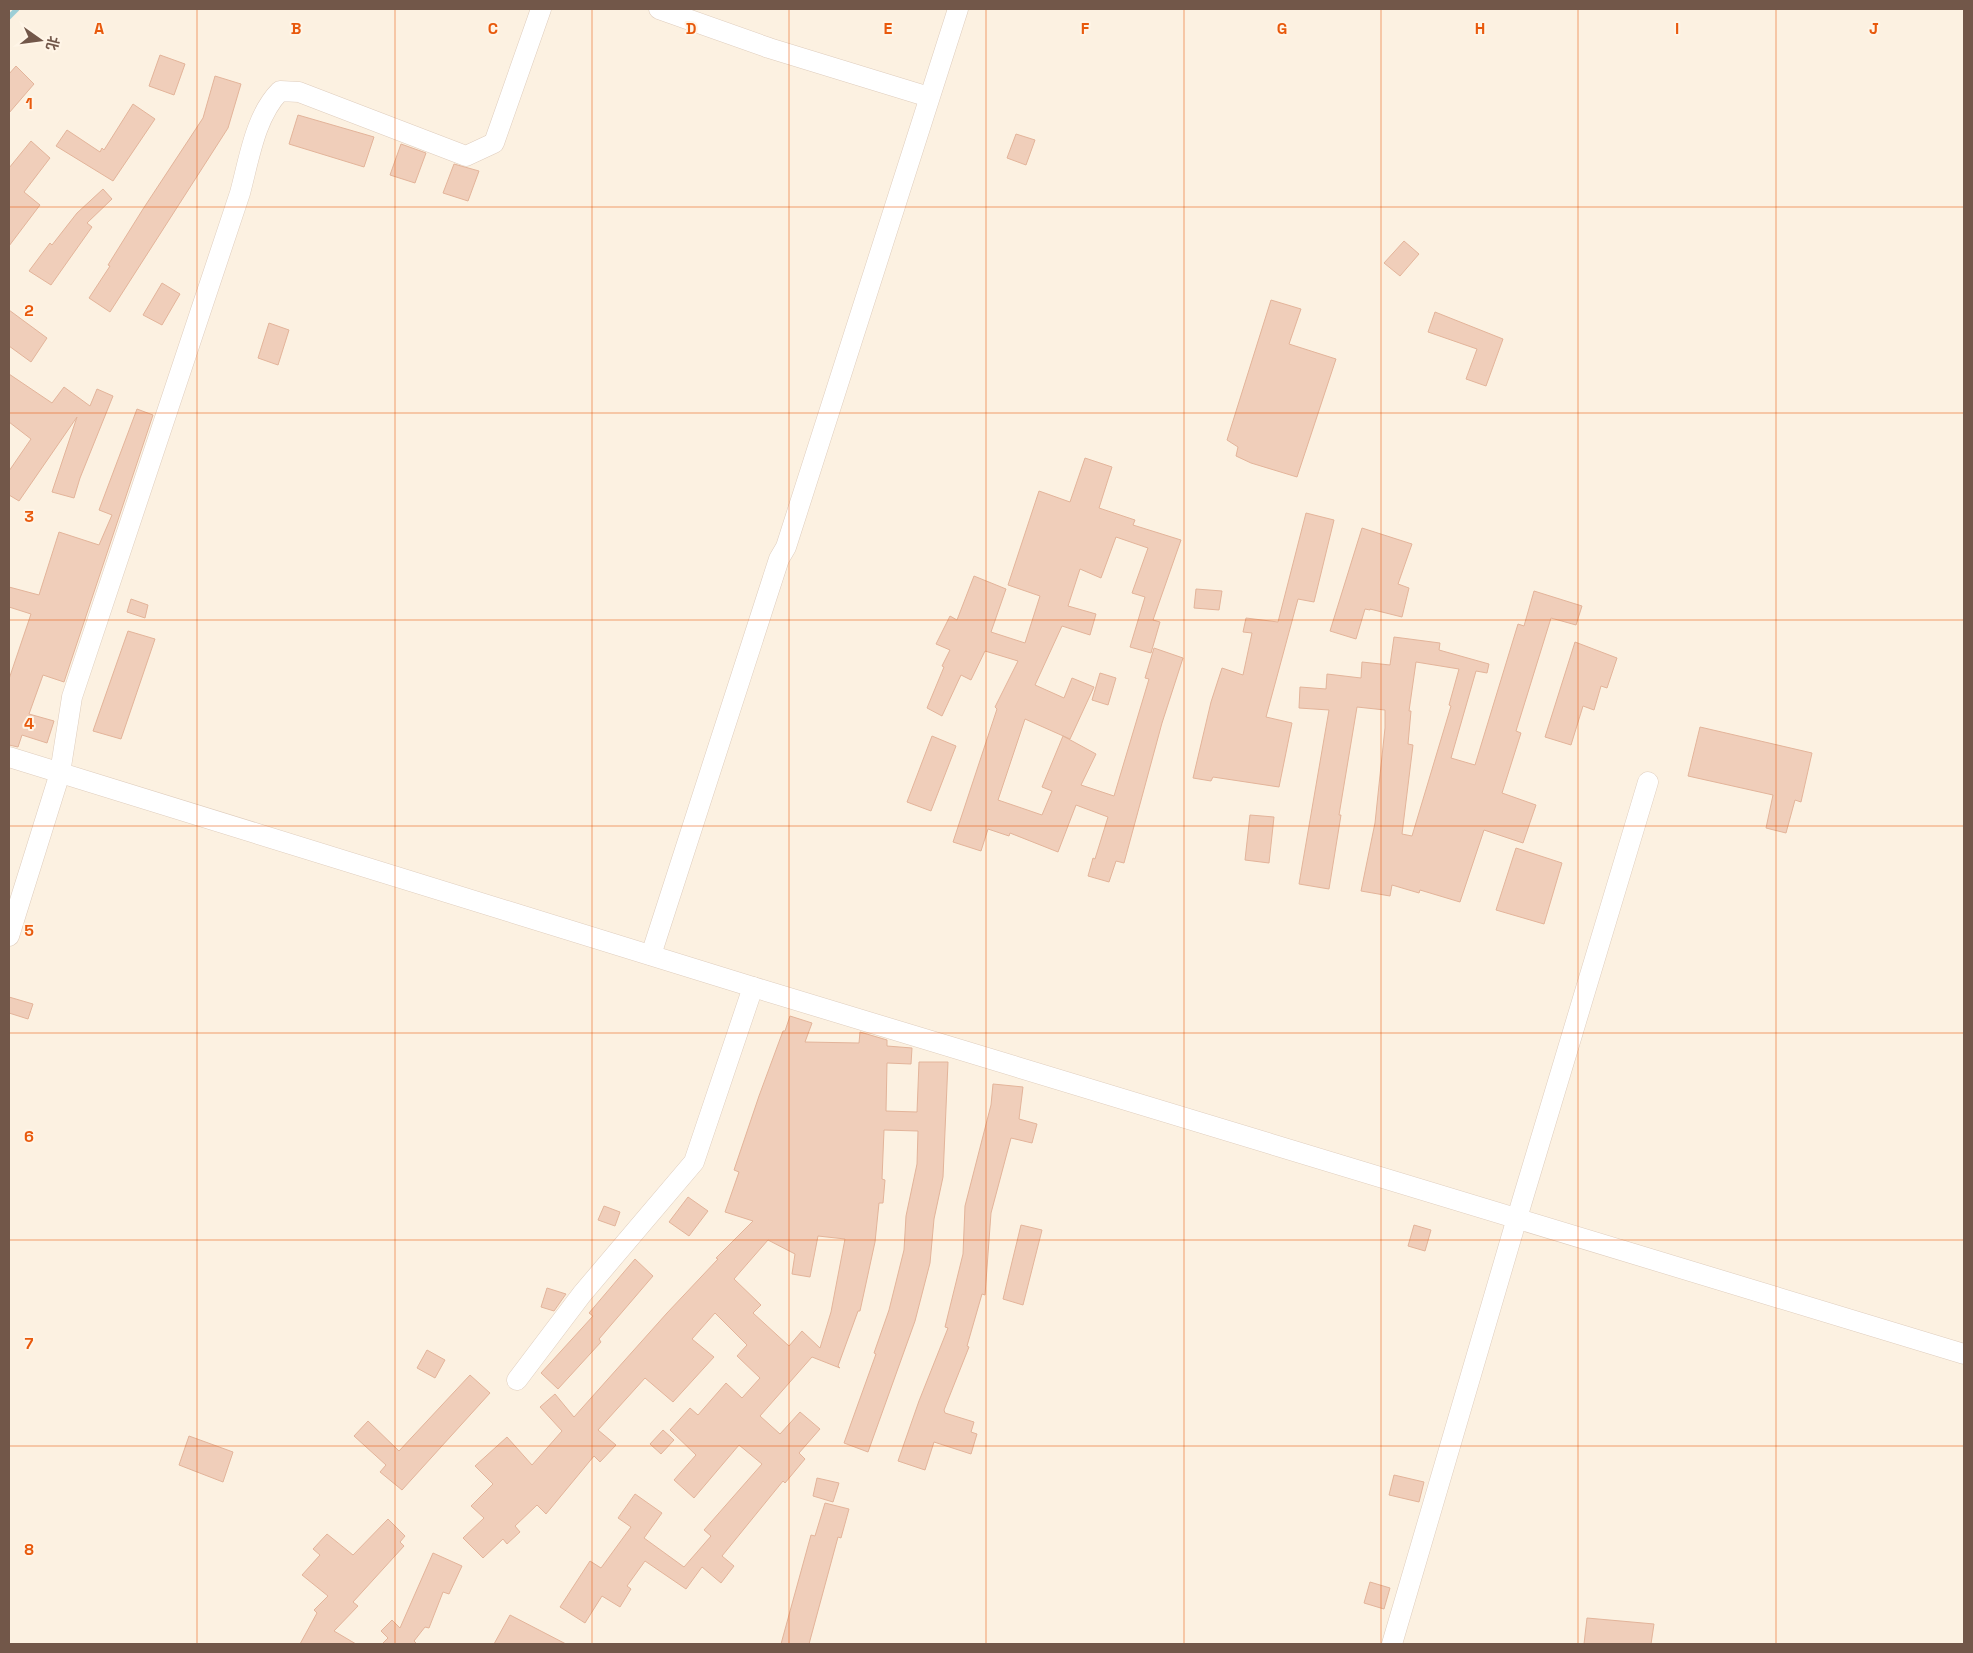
<svg xmlns="http://www.w3.org/2000/svg" width="1973" height="1653" font-family="'Space Grotesk','Noto Sans SC',sans-serif">
<style>
.lines{fill:none;stroke-linecap:round;stroke-linejoin:round}
.stream{stroke:#9dced6;stroke-width:5}
.building{fill:#f0ceba;stroke:#e3b49a;fill-rule:evenodd}
.minor-casing{stroke:#dfcdbd;stroke-width:21}
.minor{stroke:#fff;stroke-width:20}
.grid{fill:none;stroke:#e8590c;stroke-width:1;stroke-opacity:0.55}
.grid-label{font-size:16px;text-anchor:middle;font-weight:bold;fill:#e8590c;stroke:#fff5e7;stroke-width:4;stroke-linejoin:round;paint-order:stroke}
</style>
<rect width="100%" height="100%" fill="#fcf1e1"/>
<g class="lines">
<!-- stream -->
<path class="stream" d="M9,17L17,9"/>
</g>
<!-- building -->
<g class="building">
<path d="M160,55L185,64L174,95L149,86Z"/>
<path d="M16,66L34,84L9,113V74Z"/>
<path d="M215,76L241,84L228,128L110,312L89,298L110,266L108,265L143,209L203,118Z"/>
<path d="M133,104L155,119L113,181L56,146L67,130L100,152L102,148L104,150Z"/>
<path d="M298,115L374,137L364,167L289,144Z"/>
<path d="M1016,134L1035,140L1026,165L1007,158Z"/>
<path d="M31,141L50,158L24,192L40,205L9,246V168Z"/>
<path d="M401,144L426,153L415,183L390,175Z"/>
<path d="M454,164L479,171L468,201L443,193Z"/>
<path d="M103,189L112,199L87,223L92,227L51,285L29,271L50,243L52,245L77,213Z"/>
<path d="M1404,241L1419,254L1400,276L1384,263Z"/>
<path d="M162,283L180,294L162,325L143,315Z"/>
<path d="M1271,300L1301,309L1289,344L1336,359L1297,477L1251,463L1236,456L1238,447L1227,440Z"/>
<path d="M9,310L47,338L31,362L9,346Z"/>
<path d="M1435,312L1503,339L1486,386L1466,379L1477,349L1428,332Z"/>
<path d="M269,323L289,330L278,365L258,358Z"/>
<path d="M9,374L52,403L64,387L90,406L97,389L113,396L80,478L74,498L52,492L77,417L19,501L9,495V471L31,439L9,422Z"/>
<path d="M137,409L153,415L64,682L43,675L29,714L54,721L47,743L22,735L18,747L9,745V679L31,614L9,607V587L39,595L59,532L99,545L112,515L99,510Z"/>
<path d="M1085,458L1112,467L1099,508L1135,520L1133,525L1181,540L1153,620L1160,622L1151,653L1130,647L1145,597L1132,593L1148,548L1116,537L1101,578L1080,569L1068,606L1096,614L1090,635L1062,626L1035,685L1064,698L1072,678L1094,687L1070,739L1025,719L998,800L1042,815L1052,791L1042,787L1063,736L1096,754L1081,785L1114,796L1149,679L1145,678L1154,648L1183,658L1162,723L1124,863L1116,861L1109,882L1088,876L1093,858L1095,859L1108,817L1076,805L1058,852L1010,833L1009,836L988,829L981,851L953,842L997,709L995,707L1018,661L985,651L971,680L961,675L942,716L927,708L944,667L942,666L950,650L936,644L950,616L957,620L974,576L1006,589L991,632L1025,643L1040,596L1008,585L1039,491L1070,502Z"/>
<path d="M1306,513L1334,520L1314,602L1298,599L1266,717L1292,723L1279,787L1213,777L1211,781L1193,778L1211,702L1222,668L1243,675L1252,633L1243,632L1246,618L1278,622Z"/>
<path d="M1362,528L1412,544L1398,584L1409,588L1402,617L1370,609V610L1365,609L1356,639L1330,631Z"/>
<path d="M1196,589L1222,591L1219,610L1194,608Z"/>
<path d="M1534,591L1582,606L1576,625L1551,618L1516,731L1521,733L1502,793L1536,805L1523,843L1484,830L1460,902L1420,890L1419,893L1392,885L1390,896L1361,891L1375,823L1385,728V710L1357,707L1339,815H1341L1329,889L1299,884L1329,710L1299,708L1300,687L1326,689L1327,674L1361,678L1362,662L1390,665L1394,637L1440,643L1439,650L1489,664L1487,673L1476,671L1451,758L1475,765L1518,624L1524,626ZM1416,662L1459,669L1449,705L1451,706L1412,836L1402,834L1413,745L1408,744L1411,711H1409Z"/>
<path d="M131,599L148,605L145,618L127,612Z"/>
<path d="M128,631L155,639L121,739L93,731Z"/>
<path d="M1575,642L1617,658L1607,688L1601,686L1594,710L1583,706L1571,745L1545,737Z"/>
<path d="M1100,673L1116,678L1108,705L1092,700Z"/>
<path d="M1700,727L1812,753L1801,802L1795,800L1786,833L1766,828L1773,795L1688,776Z"/>
<path d="M932,736L956,746L931,811L907,802Z"/>
<path d="M1250,815L1274,817L1269,863L1245,860Z"/>
<path d="M1516,848L1562,863L1544,924L1496,910Z"/>
<path d="M9,997L33,1004L28,1019L9,1013Z"/>
<path d="M790,1016L812,1023L805,1042L859,1043L860,1032L887,1040V1046L912,1048L911,1064L887,1063L886,1111L917,1112L919,1062H948L943,1177L934,1219L930,1263L915,1321L868,1452L844,1443L876,1354L874,1353L889,1310L904,1250L906,1216L917,1164L918,1131L884,1130L882,1179L885,1180L883,1203H879L875,1242L860,1311H858L838,1366L840,1368L812,1357L760,1416L780,1434L800,1412L820,1429L799,1453L805,1459L785,1483L783,1481L722,1556L734,1566L721,1583L702,1567L686,1589L645,1561L627,1586L631,1589L620,1607L602,1596L585,1623L560,1607L590,1561L601,1568L631,1527L618,1518L635,1494L662,1513L644,1538L684,1567L711,1536L704,1530L762,1464L739,1445L694,1498L674,1480L696,1455L670,1430L690,1408L698,1415L726,1383L742,1398L760,1378L737,1356L747,1345L715,1313L692,1339L714,1357L673,1402L645,1378L598,1430L616,1445L600,1462L594,1456L546,1514L537,1505L515,1526L520,1532L507,1544L503,1539L483,1558L463,1538L484,1518L471,1506L493,1484L475,1466L507,1437L532,1465L562,1431L540,1407L555,1394L574,1417L667,1313L718,1259L716,1258L753,1221L725,1212L739,1172L734,1170L759,1096L783,1031H785ZM818,1236L845,1239L831,1312L820,1348L802,1331L789,1346L753,1313L761,1305L734,1279L768,1240L795,1254L792,1274L810,1277Z"/>
<path d="M993,1084L1023,1087L1019,1119L1037,1124L1032,1143L1011,1138L991,1213L985,1295L982,1294L967,1346L969,1347L944,1410L945,1413L974,1422L971,1432L977,1434L971,1454L934,1442L925,1470L898,1461L919,1401L948,1328L945,1327L963,1254L965,1206L991,1105Z"/>
<path d="M688,1197L708,1211L689,1236L669,1222Z"/>
<path d="M604,1206L620,1212L615,1226L598,1220Z"/>
<path d="M1021,1225L1042,1230L1023,1305L1003,1299Z"/>
<path d="M1414,1225L1431,1230L1425,1251L1408,1246Z"/>
<path d="M635,1259L653,1276L599,1339L601,1342L558,1389L541,1373L593,1316L589,1313Z"/>
<path d="M547,1288L566,1294L554,1311L541,1307Z"/>
<path d="M427,1350L445,1360L435,1378L417,1368Z"/>
<path d="M470,1375L490,1393L402,1490L380,1472L386,1465L354,1436L368,1421L399,1451Z"/>
<path d="M663,1430L674,1440L661,1454L650,1444Z"/>
<path d="M189,1436L233,1452L223,1482L179,1465Z"/>
<path d="M1394,1475L1424,1482L1419,1502L1389,1495Z"/>
<path d="M817,1478L839,1483L833,1502L813,1496Z"/>
<path d="M825,1503L849,1509L841,1538L838,1537L809,1644H781L811,1535L815,1536Z"/>
<path d="M388,1519L405,1536L400,1542L404,1546L353,1602L358,1606L334,1631L356,1644H300L317,1613L314,1610L328,1596L302,1575L320,1555L313,1549L327,1534L353,1555Z"/>
<path d="M433,1553L462,1566L449,1594L443,1592L429,1628L425,1627L414,1641L417,1644H382L388,1638L381,1631L392,1620L400,1628Z"/>
<path d="M1370,1582L1390,1588L1384,1609L1364,1603Z"/>
<path d="M510,1615L566,1644H494Z"/>
<path d="M1587,1618L1654,1624L1651,1644H1584Z"/>
</g>
<g class="lines">
<!-- minor casing -->
<g class="minor-casing">
<g id="minor">
<path d="M659,9L769,48L929,97"/>
<path d="M9,757L753,987L1964,1354"/>
<path d="M9,936L60,773L72,697L240,193C249,160 255,116 280,91L299,92L466,156L494,143L541,9"/>
<path d="M651,955L779,559L786,547L958,9"/>
<path d="M517,1380L582,1294L694,1162L753,987"/>
<path d="M1392,1644L1517,1218L1648,782"/>
</g>
</g>
<!-- minor -->
<use href="#minor" class="minor"/>
</g>
<!-- grid -->
<path class="grid" d="M197,9V1644M395,9V1644M592,9V1644M789,9V1644M986,9V1644M1184,9V1644M1381,9V1644M1578,9V1644M1776,9V1644M9,207H1964M9,413H1964M9,620H1964M9,826H1964M9,1033H1964M9,1240H1964M9,1446H1964"/>
<g class="grid-label">
<text x="99" y="34">A</text>
<text x="296" y="34">B</text>
<text x="493" y="34">C</text>
<text x="691" y="34">D</text>
<text x="888" y="34">E</text>
<text x="1085" y="34">F</text>
<text x="1282" y="34">G</text>
<text x="1480" y="34">H</text>
<text x="1677" y="34">I</text>
<text x="1874" y="34">J</text>
<text x="29" y="109">1</text>
<text x="29" y="316">2</text>
<text x="29" y="522">3</text>
<text x="29" y="729">4</text>
<text x="29" y="936">5</text>
<text x="29" y="1142">6</text>
<text x="29" y="1349">7</text>
<text x="29" y="1555">8</text>
</g>
<!-- border -->
<rect width="1973" height="1653" fill="none" stroke="#725749" stroke-width="20"/>
<!-- north arrow -->
<g transform="translate(40 40) rotate(104)" stroke="#fff5e7" stroke-width="4" paint-order="stroke">
<path d="M0-4L9 19L0 12L-9 19Z" fill="#725749"/>
<text y="-8" font-size="14" font-weight="bold" text-anchor="middle" fill="#725749">北</text>
</g>
</svg>
